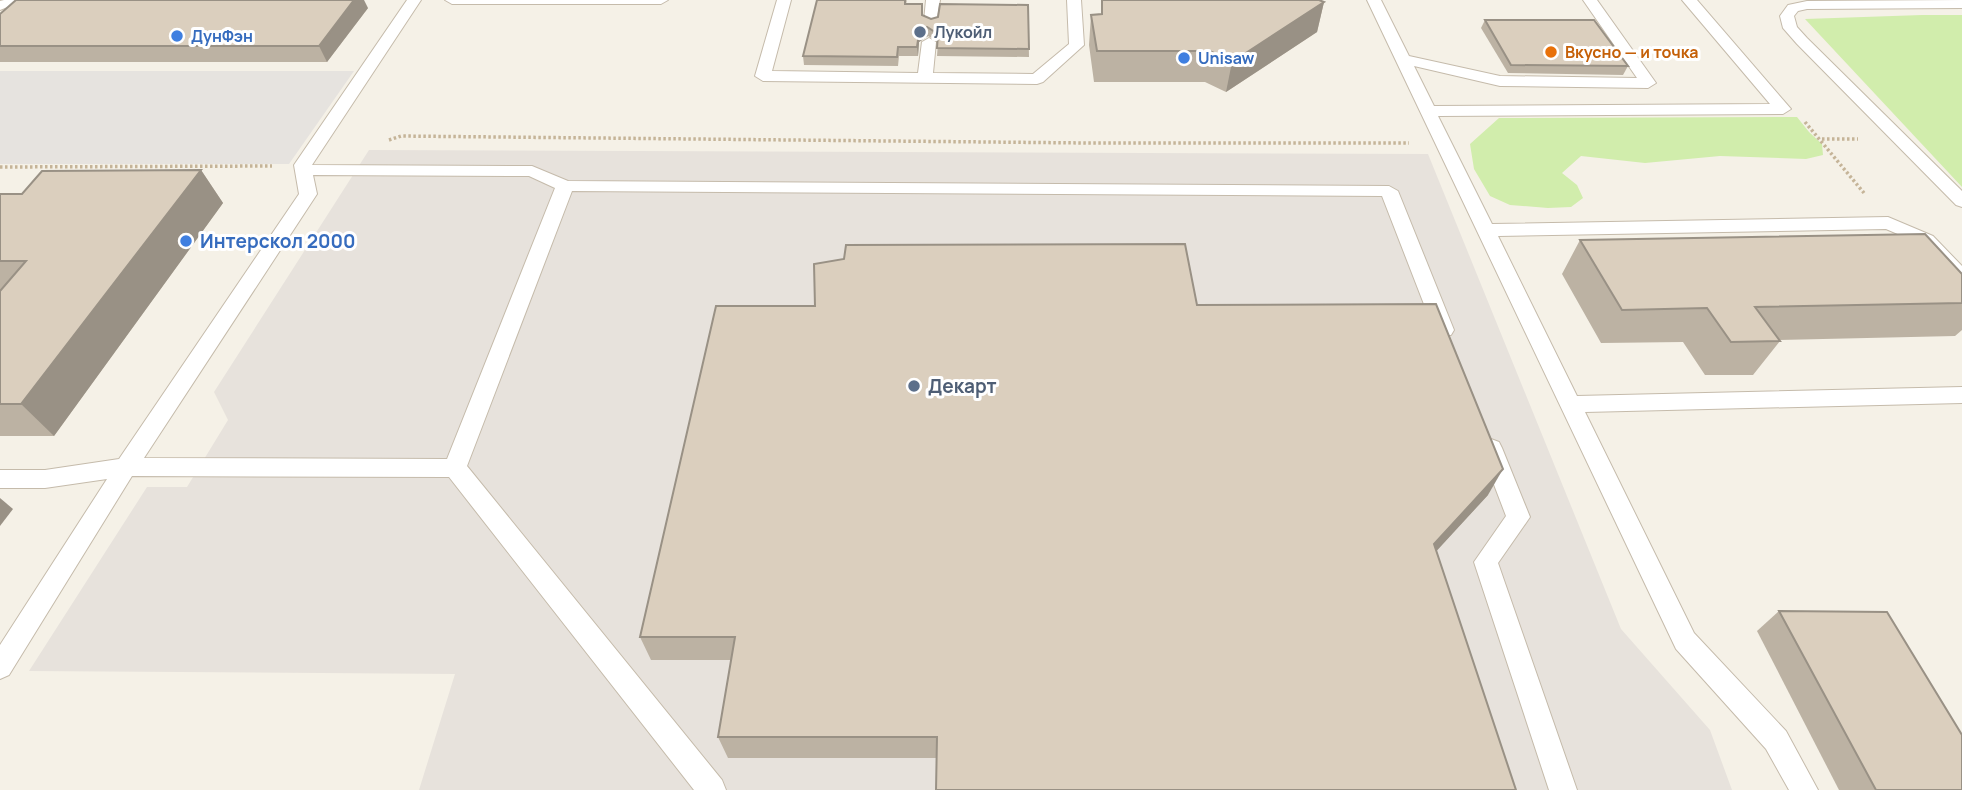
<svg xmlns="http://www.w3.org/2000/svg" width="1962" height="790" font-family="Manrope,sans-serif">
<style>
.industrial{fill:#e7e2dc}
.green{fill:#d1edac}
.parking{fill:#e6e3df}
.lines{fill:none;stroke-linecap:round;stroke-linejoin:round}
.service-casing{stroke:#c5bbab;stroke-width:2}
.path{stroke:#c5b498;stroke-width:3.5;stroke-dasharray:2.5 2.5;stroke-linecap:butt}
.service{fill:#fff;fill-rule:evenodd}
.wall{fill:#bcb2a3}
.shaded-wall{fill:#999185}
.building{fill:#dbcfbe;stroke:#999185;stroke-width:2}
.service-dot{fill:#5c6f8a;stroke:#fff;stroke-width:2.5}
.shop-dot{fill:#3f7fe0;stroke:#fff;stroke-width:2.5}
.food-dot{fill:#e8710a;stroke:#fff;stroke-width:2.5}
.labels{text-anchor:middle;stroke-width:6;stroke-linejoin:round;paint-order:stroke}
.far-service-label{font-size:16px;font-weight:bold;fill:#4e5e75;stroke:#fff;text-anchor:start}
.far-shop-label{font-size:16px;font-weight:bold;fill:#366cbe;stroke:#fff;text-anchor:start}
.far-food-label{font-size:16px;font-weight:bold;fill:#c56008;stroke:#fff;text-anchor:start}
.shop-label{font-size:19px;font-weight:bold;fill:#366cbe;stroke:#fff;text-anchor:start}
.service-label{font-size:19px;font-weight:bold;fill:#4e5e75;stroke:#fff;text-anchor:start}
</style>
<rect width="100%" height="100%" fill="#f5f1e7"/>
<!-- industrial -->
<path class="industrial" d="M369,150L1428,154L1621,629L1710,730L1732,790H419L455,674L29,671L147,487H187L228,420L214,392Z"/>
<!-- green -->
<g class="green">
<path d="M1922,15H1962V187L1805,19Z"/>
<path d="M1797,117L1809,132L1822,144L1823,155L1806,159L1720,156L1645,163L1581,156L1562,173L1577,185L1583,198L1571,207L1548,208L1510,205L1490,196L1474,169L1470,144L1499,118Z"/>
</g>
<!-- parking -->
<path class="parking" d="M0,71H354L289,164H0Z"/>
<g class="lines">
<!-- service casing -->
<g class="service-casing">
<g id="service">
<path d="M4,0H25L0,10V1Z"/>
<path d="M407,0H421L312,165L532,166L568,181L1389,186L1398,191L1454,330L1451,335H1437L1434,330L1382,196L572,191L467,466L722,780L726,790H694L449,477L132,476L9,675L0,679V645L107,479L45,488H0V470H45L119,459L299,194L294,165ZM313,175L529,176L555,188L447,459L144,458L317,194Z"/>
<path d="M445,0H668L661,4H452Z"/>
<path d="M777,0H791L772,71L918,73L922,42L929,38L936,42L933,73L1033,74L1069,44L1067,0H1081L1084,45L1043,82L1037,84L763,81L755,76Z"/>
<path d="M926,0H940L936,24L931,25L924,21Z"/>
<path d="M1367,0H1381L1409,56L1500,76L1637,78L1583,0H1597L1656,83L1648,88L1500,86L1414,66L1434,106L1770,104L1682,0H1697L1791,109L1783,114L1438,116L1492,224L1888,217L1933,236L1962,266V284L1955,283L1921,244L1886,229L1498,236L1577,396L1962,387V403L1585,412L1694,633L1786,731L1818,790H1789L1766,749L1676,649Z"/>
<path d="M1962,0V8L1807,9L1798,11L1794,16L1797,27L1807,38L1962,191V207L1956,205L1797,44L1783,28L1780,16L1788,5L1807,1Z"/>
<path d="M1491,439L1499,442L1502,448L1530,517L1498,563L1577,790H1549L1474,562L1506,516L1480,448L1483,442Z"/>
</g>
</g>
<!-- path -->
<g class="path">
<path d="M1805,122L1864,193"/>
<path d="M1822,139H1858"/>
<path d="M389,140L401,136L1086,143H1409"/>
<path d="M0,167L272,166"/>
</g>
<!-- service -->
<use href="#service" class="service"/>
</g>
<!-- wall -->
<g class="wall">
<path d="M907,0L906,4L922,15L931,19L1028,5L1029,57L937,56L938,42L928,36L919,42L918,56H899L898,66L804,65L803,56Z"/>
<path d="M1102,0L1324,2L1317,32L1226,92L1205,82H1094L1089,45L1091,15L1101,14Z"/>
<path d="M368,8L327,62H0V14Z"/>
<path d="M1485,20L1628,66L1623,75L1508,73L1481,28Z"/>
<path d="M201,170L223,203L54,436H0V194H22Z"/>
<path d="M1580,240L1962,274V330L1955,336L1779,340L1780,341L1753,375H1705L1683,342L1601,343L1562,274Z"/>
<path d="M1197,305L1488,495L1436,551L937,758H728L718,737L731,660H651L640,637Z"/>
<path d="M1779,611L1962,790H1839L1757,631Z"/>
</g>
<!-- shaded-wall -->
<g class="shaded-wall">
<path d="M354,0H364L368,8L327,62L319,46Z"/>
<path d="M1324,2L1317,32L1226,92L1232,62Z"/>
<path d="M927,27L928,36L919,42L918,56L917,47L919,33Z"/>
<path d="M201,170L223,203L54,436L21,404Z"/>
<path d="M1503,469L1488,495L1420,569L1434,544Z"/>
<path d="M0,498L13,509L0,526Z"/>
</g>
<!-- building -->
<g class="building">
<path d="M16,0H354L319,46H0V14Z"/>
<path d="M817,0H905V4H922V15L931,19L938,17L940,4L1028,5L1029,49L937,48L938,34L927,27L919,33L917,47H898L897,57L803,56Z"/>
<path d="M1102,0H1319L1324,2L1232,62L1210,51H1097L1091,15L1102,14Z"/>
<path d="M1485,20H1594L1628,66L1511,65Z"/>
<path d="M201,170L21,404H0V291L26,261H0V194H22L42,171Z"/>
<path d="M1925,234L1962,274V303L1755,307L1780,341L1731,342L1707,308L1622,310L1580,240Z"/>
<path d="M1185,244L1197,305L1436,304L1503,469L1434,544L1516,790H936L937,737H718L735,637H640L716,306H815L814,264L844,259L846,245Z"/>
<path d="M1779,611L1887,612L1962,735V790H1876Z"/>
</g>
<!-- markers -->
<g class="service-dot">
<circle cx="920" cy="32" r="7"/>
<circle cx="914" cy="386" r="7"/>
</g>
<g class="shop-dot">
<circle cx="177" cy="36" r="7"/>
<circle cx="1184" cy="58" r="7"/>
<circle cx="186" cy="241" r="7"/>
</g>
<circle class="food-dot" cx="1551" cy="52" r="7"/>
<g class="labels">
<!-- far-service labels -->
<g class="far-service-label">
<text x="934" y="38">Лукойл</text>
</g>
<!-- far-shop labels -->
<g class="far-shop-label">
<text x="191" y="42">ДунФэн</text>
<text x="1198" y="64">Unisaw</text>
</g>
<!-- far-food labels -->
<g class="far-food-label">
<text x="1565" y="58">Вкусно — и точка</text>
</g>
<!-- shop labels -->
<g class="shop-label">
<text x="200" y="248">Интерскол 2000</text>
</g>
<!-- service labels -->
<g class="service-label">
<text x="928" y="393">Декарт</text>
</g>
</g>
</svg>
